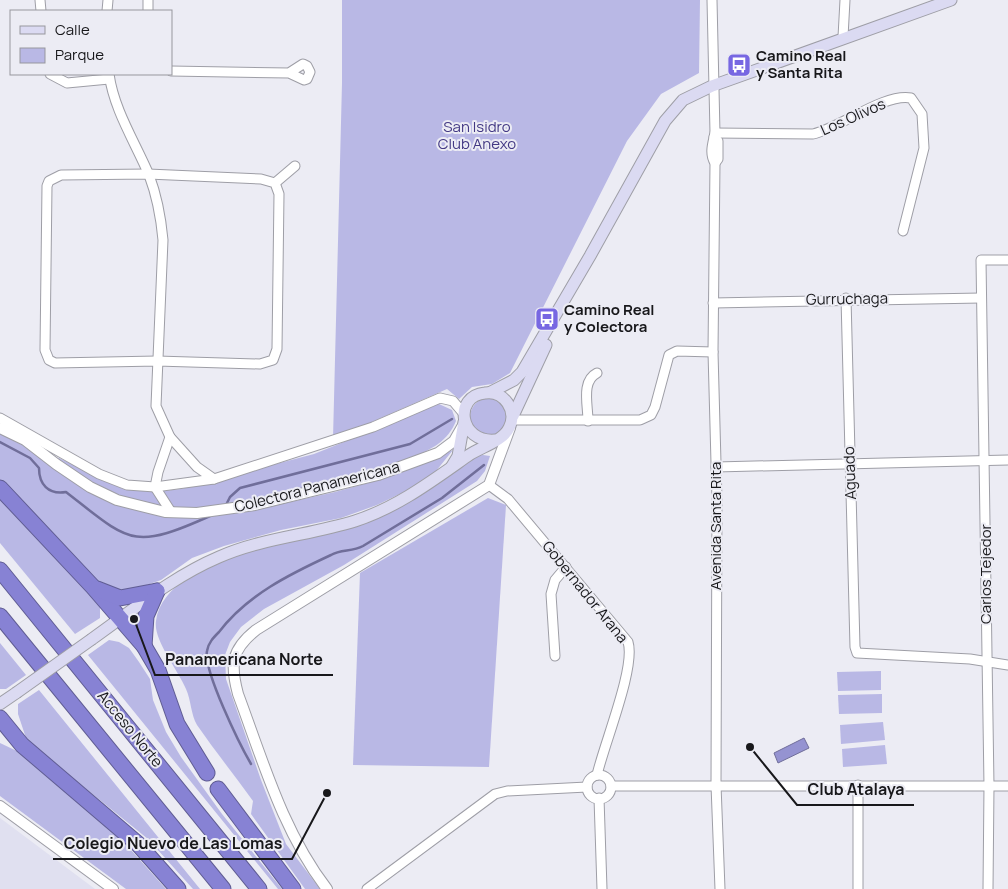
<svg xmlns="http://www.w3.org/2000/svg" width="1008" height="889" font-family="Manrope,sans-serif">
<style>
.built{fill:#e0e0f0}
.green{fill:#b9b8e5}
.water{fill:#9593d1;stroke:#706e9a}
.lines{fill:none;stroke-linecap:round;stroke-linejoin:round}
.stream{stroke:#706e9a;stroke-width:2.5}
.minor-casing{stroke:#9e9ea6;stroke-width:11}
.tertiary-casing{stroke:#9e9ea6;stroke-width:12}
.secondary-casing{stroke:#9e9ea6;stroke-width:13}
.motorway-casing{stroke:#605d93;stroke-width:17}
.minor{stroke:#fff;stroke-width:9}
.tertiary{stroke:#fff;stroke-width:10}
.secondary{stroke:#dbdaf2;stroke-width:11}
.motorway{stroke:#8782d4;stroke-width:15}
.secondary-bridge-casing{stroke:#9e9ea6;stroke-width:13;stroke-linecap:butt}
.secondary-bridge{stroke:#dbdaf2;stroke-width:11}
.labels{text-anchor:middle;stroke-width:4;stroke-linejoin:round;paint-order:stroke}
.poi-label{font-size:15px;font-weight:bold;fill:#18181b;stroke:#ececf4;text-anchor:start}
.street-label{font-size:15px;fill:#18181b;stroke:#ececf4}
.park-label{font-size:15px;fill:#433984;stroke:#ececf4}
.leader{fill:none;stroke:#18181b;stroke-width:2}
.callout-dot{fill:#18181b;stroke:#ececf4;stroke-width:2}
.callout-label{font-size:16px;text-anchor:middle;font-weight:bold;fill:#18181b;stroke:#ececf4;stroke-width:4;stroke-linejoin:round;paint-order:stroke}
</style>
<rect width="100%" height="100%" fill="#ececf4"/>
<!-- built -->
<path class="built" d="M0,818L95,889H0Z"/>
<!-- green -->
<g class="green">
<path d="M342,0H700L699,73L661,94L627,141L510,373L492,384L472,387L459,399L447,389L333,439L342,83Z"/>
<circle cx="489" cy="417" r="19"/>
<path d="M439,404L452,410L456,421C452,431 446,438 438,444C394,475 215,519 163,508C122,500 90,482 56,460L59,458L123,489L153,492L181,489L314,454Z"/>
<path d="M0,433L26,447L68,478L112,500L198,516L241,513L335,492L375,481L453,450L436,471L410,489L377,505L341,518L281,530L224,546L192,558L161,580L127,592L101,585L0,480Z"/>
<path d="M483,455L490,456L485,471L477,481L344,565L264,609L241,627L230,642L225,655L226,679L261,780L286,844L320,889H305L251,814L253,801C235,776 215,751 197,725C191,715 191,700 186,689C178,670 153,640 156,621C164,554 320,537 372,519C410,505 442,480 474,456Z"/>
<path d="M0,496L100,604V618L75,634L0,543Z"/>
<path d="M488,498L506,505L489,767L353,765L360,573Z"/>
<path d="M109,640L119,642L129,648L139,662L150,679L153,700L166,732L181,757L222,814L282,889H278L88,655Z"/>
<path d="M0,643L26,675L6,689H0Z"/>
<path d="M881,671V690L838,691L837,672Z"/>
<path d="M39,690L200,889H193L148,839L27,741L18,714V704Z"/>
<path d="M882,694V713L839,714L838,695Z"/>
<path d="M883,722L885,740L841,744L840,725Z"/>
<path d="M0,743L21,753L113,830L166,889H126L0,796Z"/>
<path d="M885,745L887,764L843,767L842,749Z"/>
</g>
<!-- water -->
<path class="water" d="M804,738L809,748L778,763L774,753Z"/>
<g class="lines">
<!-- stream -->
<g class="stream">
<path d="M0,442L30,458L39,468C39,484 48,495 66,492C130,542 132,551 210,516"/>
<path d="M226,505L230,497L240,488L410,444L452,419"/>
<path d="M251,764C240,745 203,670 207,651C208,643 214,637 219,632C247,595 290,574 331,555C341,549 352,552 363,546L442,498L484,465"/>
</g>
<!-- minor casing -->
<g class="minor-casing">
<g id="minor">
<path d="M40,0L41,11"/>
<path d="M148,0V11"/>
<path d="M712,0L715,133C713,143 709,153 715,163L713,352L717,500L716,785L720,889"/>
<path d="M107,11L108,0"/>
<path d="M843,37L845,0"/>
<path d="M171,71L289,73L304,80L307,79L310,72L307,66L303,64L289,73"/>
<path d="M50,74L67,83L109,79"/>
<path d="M109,74C114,110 135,142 149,175C157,196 161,218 163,240L156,406L170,437L197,467L214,479"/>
<path d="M715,133L813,134C840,128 884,93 911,98L922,114L924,148L903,231"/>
<path d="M714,137L718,141V159L715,163"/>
<path d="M148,174L261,179L275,183L279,194L277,349L273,360L260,364L157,361L55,363L49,360L45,350L47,186L49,181L61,175Z"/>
<path d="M275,183L295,166"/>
<path d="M846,298L855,647L857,653L970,659L1008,665"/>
<path d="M713,303L981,298"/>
<path d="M0,418L99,474L127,485L155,487L214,479L373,427L440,398L453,401L464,414"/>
<path d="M512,420H640L651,415L655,407L669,355L677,351L713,352"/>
<path d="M588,421C588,405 581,381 597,373"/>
<path d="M170,437L158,472L155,487L171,512"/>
<path d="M716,467L1008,460"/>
<path d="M489,485L508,499L628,642C636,667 604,744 597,775"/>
<path d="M555,656L551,594L555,580L566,567"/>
<circle cx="599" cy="787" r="12"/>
<path d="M858,785V889"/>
<path d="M611,786H1008"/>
<path d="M599,798L602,889"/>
<path d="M367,889L495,794L507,791L587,787"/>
<path d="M988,889L989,786L981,260H1008"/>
</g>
</g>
<!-- tertiary casing -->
<g class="tertiary-casing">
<g id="tertiary">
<path d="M0,428L25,440L56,464L90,487L117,500L165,512L197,513L255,505L378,475L438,453L454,441L462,427"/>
<path d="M0,806L113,889"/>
<path d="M327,889C283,832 263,761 238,694C230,664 231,650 256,630L489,485L510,428"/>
</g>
</g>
<!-- secondary casing -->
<g class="secondary-casing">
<g id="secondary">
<path d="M491,392L514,380L522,372L590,256L665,121L683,100L712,86L951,0"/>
<path d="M513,416L546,345"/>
<path d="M452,466L458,456L464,422"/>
<path d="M92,639C133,610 172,577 219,557C262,538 310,535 355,521C398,507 432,481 469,455C481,447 503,441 509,428C518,411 504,390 485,393C453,396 459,443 495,440"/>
<path d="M0,704L16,693"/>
</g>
</g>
<!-- motorway casing -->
<g class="motorway-casing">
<g id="motorway">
<path d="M0,488L93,587L144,646L158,670L177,724L207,773"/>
<path d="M0,570L259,889"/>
<path d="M97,589L120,598L157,591"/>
<path d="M0,616L223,889"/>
<path d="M144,646L146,616L157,591"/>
<path d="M0,718L22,745L138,844L178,889"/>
<path d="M218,789L293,889"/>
</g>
</g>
<!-- minor -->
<use href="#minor" class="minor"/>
<!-- tertiary -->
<use href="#tertiary" class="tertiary"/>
<!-- secondary -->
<use href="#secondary" class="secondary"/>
<!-- motorway -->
<use href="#motorway" class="motorway"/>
<!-- secondary-bridge casing -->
<g class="secondary-bridge-casing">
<path id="secondary-bridge" d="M16,693L92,639"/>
</g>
<!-- secondary-bridge -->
<use href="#secondary-bridge" class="secondary-bridge"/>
</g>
<!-- icons -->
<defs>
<g id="bus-square" transform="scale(1.25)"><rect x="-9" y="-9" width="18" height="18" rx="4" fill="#7767e2" stroke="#ececf4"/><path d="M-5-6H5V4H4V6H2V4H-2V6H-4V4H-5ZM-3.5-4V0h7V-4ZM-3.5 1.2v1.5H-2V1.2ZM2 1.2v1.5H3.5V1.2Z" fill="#fff"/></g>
</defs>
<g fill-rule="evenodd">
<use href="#bus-square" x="739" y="65"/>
<use href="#bus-square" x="547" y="319"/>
</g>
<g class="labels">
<!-- poi labels -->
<g class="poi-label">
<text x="756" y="61">Camino Real<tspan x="756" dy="17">y Santa Rita</tspan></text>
<text x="564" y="315">Camino Real<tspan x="564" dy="17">y Colectora</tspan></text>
</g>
<!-- street labels -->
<g class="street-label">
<text transform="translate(853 117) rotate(-24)" y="5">Los Olivos</text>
<text transform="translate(847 299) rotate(-1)" y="5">Gurruchaga</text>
<text transform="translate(850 473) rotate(-92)" y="5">Aguado</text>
<text transform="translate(317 487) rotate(-14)" y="5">Colectora Panamericana</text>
<text transform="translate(716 526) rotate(-90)" y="5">Avenida Santa Rita</text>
<text transform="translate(986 574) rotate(-90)" y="5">Carlos Tejedor</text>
<text transform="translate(585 592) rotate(51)" y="5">Gobernador Arana</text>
<text transform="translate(130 729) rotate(51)" y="5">Acceso Norte</text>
</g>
<!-- park labels -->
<g class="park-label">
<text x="477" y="132">San Isidro<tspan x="477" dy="17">Club Anexo</tspan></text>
</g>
</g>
<!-- callouts -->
<path class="leader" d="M134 619L155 675H333M750 747L797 805H914M327 793L292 859H53"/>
<g class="callout-dot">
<circle cx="134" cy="619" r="5"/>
<circle cx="750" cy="747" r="5"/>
<circle cx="327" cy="793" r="5"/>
</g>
<g class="callout-label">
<text x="244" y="665">Panamericana Norte</text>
<text x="856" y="795">Club Atalaya</text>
<text x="173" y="849">Colegio Nuevo de Las Lomas</text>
</g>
<!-- legend -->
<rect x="10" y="10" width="162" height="65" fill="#ececf4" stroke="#97979d"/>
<rect x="20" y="26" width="25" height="8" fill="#dbdaf2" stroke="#97979d"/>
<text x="55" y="35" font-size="15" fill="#18181b">Calle</text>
<rect x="20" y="48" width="25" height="15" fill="#b9b8e5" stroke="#97979d"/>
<text x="55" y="60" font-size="15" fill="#18181b">Parque</text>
</svg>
